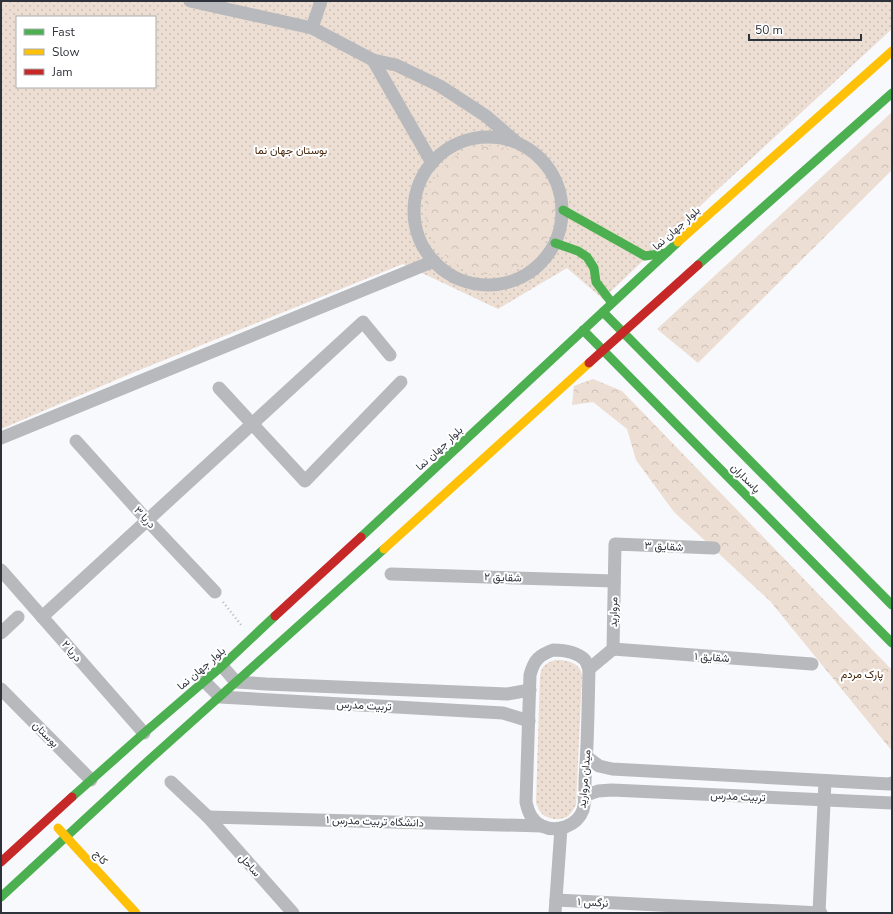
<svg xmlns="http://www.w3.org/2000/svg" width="893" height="914" font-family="'Nunito Sans',Vazirmatn,sans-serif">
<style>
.grass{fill:url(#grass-dots);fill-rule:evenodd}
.forest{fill:url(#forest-crowns)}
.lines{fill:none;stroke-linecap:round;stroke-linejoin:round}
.path{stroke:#b6b8bb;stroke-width:2.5;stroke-dasharray:1 3;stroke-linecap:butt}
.street{stroke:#b7b9bc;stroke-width:13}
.fast{stroke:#4caf50;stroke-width:9}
.slow{stroke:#ffc107;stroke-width:9}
.jam{stroke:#c62828;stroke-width:9}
.labels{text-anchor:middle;stroke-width:4;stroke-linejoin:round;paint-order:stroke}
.park-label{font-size:11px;fill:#462609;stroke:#fff}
.street-label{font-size:11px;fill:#2e323a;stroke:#fff}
</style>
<defs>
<pattern id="grass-dots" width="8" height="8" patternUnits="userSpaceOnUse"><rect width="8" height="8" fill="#edded3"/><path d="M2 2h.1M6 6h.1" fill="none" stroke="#ccbfb6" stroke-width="1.8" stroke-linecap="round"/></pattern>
<pattern id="forest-crowns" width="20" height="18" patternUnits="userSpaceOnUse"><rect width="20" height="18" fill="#edded3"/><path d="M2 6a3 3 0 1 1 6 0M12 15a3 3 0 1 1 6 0" fill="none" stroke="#ccbfb6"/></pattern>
</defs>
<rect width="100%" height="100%" fill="#f7f9fc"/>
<!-- grass -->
<g class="grass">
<path d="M1,1H892V29L715,192L603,299L567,268L498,309L403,264L137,371L1,429ZM17,17H155V87H17Z"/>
<path d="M555,660C566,660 581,662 582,676L576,805C574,808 572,813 568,816C559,822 544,819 539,810C538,808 537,805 536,803L540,675C542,666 546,663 555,660Z"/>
</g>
<!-- forest -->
<g class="forest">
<path d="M892,112V170L698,363L657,329Z"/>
<circle cx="490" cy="210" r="64"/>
<path d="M593,379L622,391L892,670V751L770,601L674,512L636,460L627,429L593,402L572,405L574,386Z"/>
</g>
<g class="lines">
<!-- path -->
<path class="path" d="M223,602L242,626"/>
<!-- street -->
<g class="street">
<path d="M190,1L312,28L373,60L396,65L440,86L486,116L515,141"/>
<path d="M312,28L321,1"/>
<path d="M373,60L432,163"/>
<circle cx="488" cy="211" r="74"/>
<path d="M219,388L305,481L401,382"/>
<path d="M1,438L434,261"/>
<path d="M76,441L147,520L215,592"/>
<path d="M1,570L144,733"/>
<path d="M391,574L614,581"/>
<path d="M42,617L363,322L390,355"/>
<path d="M1,633L18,617"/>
<path d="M613,649L812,664"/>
<path d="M553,650C564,650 577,652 585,660C587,663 588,667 589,669C588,706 588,743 585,779C585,787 585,804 583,810C577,826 557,833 542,826C532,822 528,812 526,802L530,675C534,660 539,655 553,650Z"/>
<path d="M222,666L236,682L266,684L507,694L530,690"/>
<path d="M589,669L613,649L615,544L714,548"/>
<path d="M204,681L220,697L503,713L529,721"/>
<path d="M1,689L91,780"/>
<path d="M587,757L599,766L612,769L889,784L892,783"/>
<path d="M171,782L208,817L293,913"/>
<path d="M584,796L598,791L612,790L892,803"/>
<path d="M208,817L542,826"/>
<path d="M556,900L821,913"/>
<path d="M555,913L561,828"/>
<path d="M819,913L825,781"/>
</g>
<!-- fast -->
<g class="fast">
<path d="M563,210L645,256L666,253"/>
<path d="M555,243L578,251L587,257L594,268L596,282L612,303"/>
<path d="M698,265L892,93"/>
<path d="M603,312L892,605"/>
<path d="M583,330L892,643"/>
<path d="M361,537L678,242"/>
<path d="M72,797L144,733L222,666L275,616"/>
<path d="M1,897L149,760L384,549"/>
</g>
<!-- slow -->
<g class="slow">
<path d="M678,242L892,51"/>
<path d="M384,549L589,363"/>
<path d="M58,828L136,913"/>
</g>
<!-- jam -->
<g class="jam">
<path d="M589,363L698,265"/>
<path d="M275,616L361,537"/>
<path d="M1,862L72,797"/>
</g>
</g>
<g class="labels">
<!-- park labels -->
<g class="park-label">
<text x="291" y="154">بوستان جهان نما</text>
<text x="862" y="678">پارک مردم</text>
</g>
<!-- street labels -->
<g class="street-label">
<text transform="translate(676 228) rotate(-42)" y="4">بلوار جهان نما</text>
<text transform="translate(439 448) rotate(-43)" y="4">بلوار جهان نما</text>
<text transform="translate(746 478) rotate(45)" y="4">پاسداران</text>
<text transform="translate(145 517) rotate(47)" y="4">دریا ۳</text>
<text transform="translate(664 546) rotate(3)" y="4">شقایق ۳</text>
<text transform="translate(503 577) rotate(2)" y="4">شقایق ۲</text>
<text transform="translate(613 612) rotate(-89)" y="4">مروارید</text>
<text transform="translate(72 651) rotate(49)" y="4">دریا ۲</text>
<text transform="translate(712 657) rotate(4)" y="4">شقایق ۱</text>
<text transform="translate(201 668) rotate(-41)" y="4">بلوار جهان نما</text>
<text transform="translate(364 705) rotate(3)" y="4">تربیت مدرس</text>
<text transform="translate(46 734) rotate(45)" y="4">بوستان</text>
<text transform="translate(584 779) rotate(-85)" y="4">میدان مروارید</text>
<text transform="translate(738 796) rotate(3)" y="4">تربیت مدرس</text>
<text transform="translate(375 821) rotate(2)" y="4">۱ دانشگاه تربیت مدرس</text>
<text transform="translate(101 857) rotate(48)" y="4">کاج</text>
<text transform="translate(250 865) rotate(48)" y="4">ساحل</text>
<text transform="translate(593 902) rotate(3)" y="4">نرگس ۱</text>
</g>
</g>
<!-- border -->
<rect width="893" height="914" fill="none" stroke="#2e323a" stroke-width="4"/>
<!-- legend -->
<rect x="16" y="16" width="140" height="72" fill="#ffffff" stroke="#abadb0"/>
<rect x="24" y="29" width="20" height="6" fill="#4caf50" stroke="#abadb0"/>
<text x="52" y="36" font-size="12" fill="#2e323a">Fast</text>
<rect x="24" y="49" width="20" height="6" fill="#ffc107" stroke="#abadb0"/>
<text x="52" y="56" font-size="12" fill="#2e323a">Slow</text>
<rect x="24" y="69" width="20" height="6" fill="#c62828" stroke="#abadb0"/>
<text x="52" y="76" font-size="12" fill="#2e323a">Jam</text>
<!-- scale -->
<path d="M749 34v6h112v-6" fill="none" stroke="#2e323a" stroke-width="2"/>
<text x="755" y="34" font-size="12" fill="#2e323a" stroke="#ffffff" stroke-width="3" paint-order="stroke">50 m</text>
</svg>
